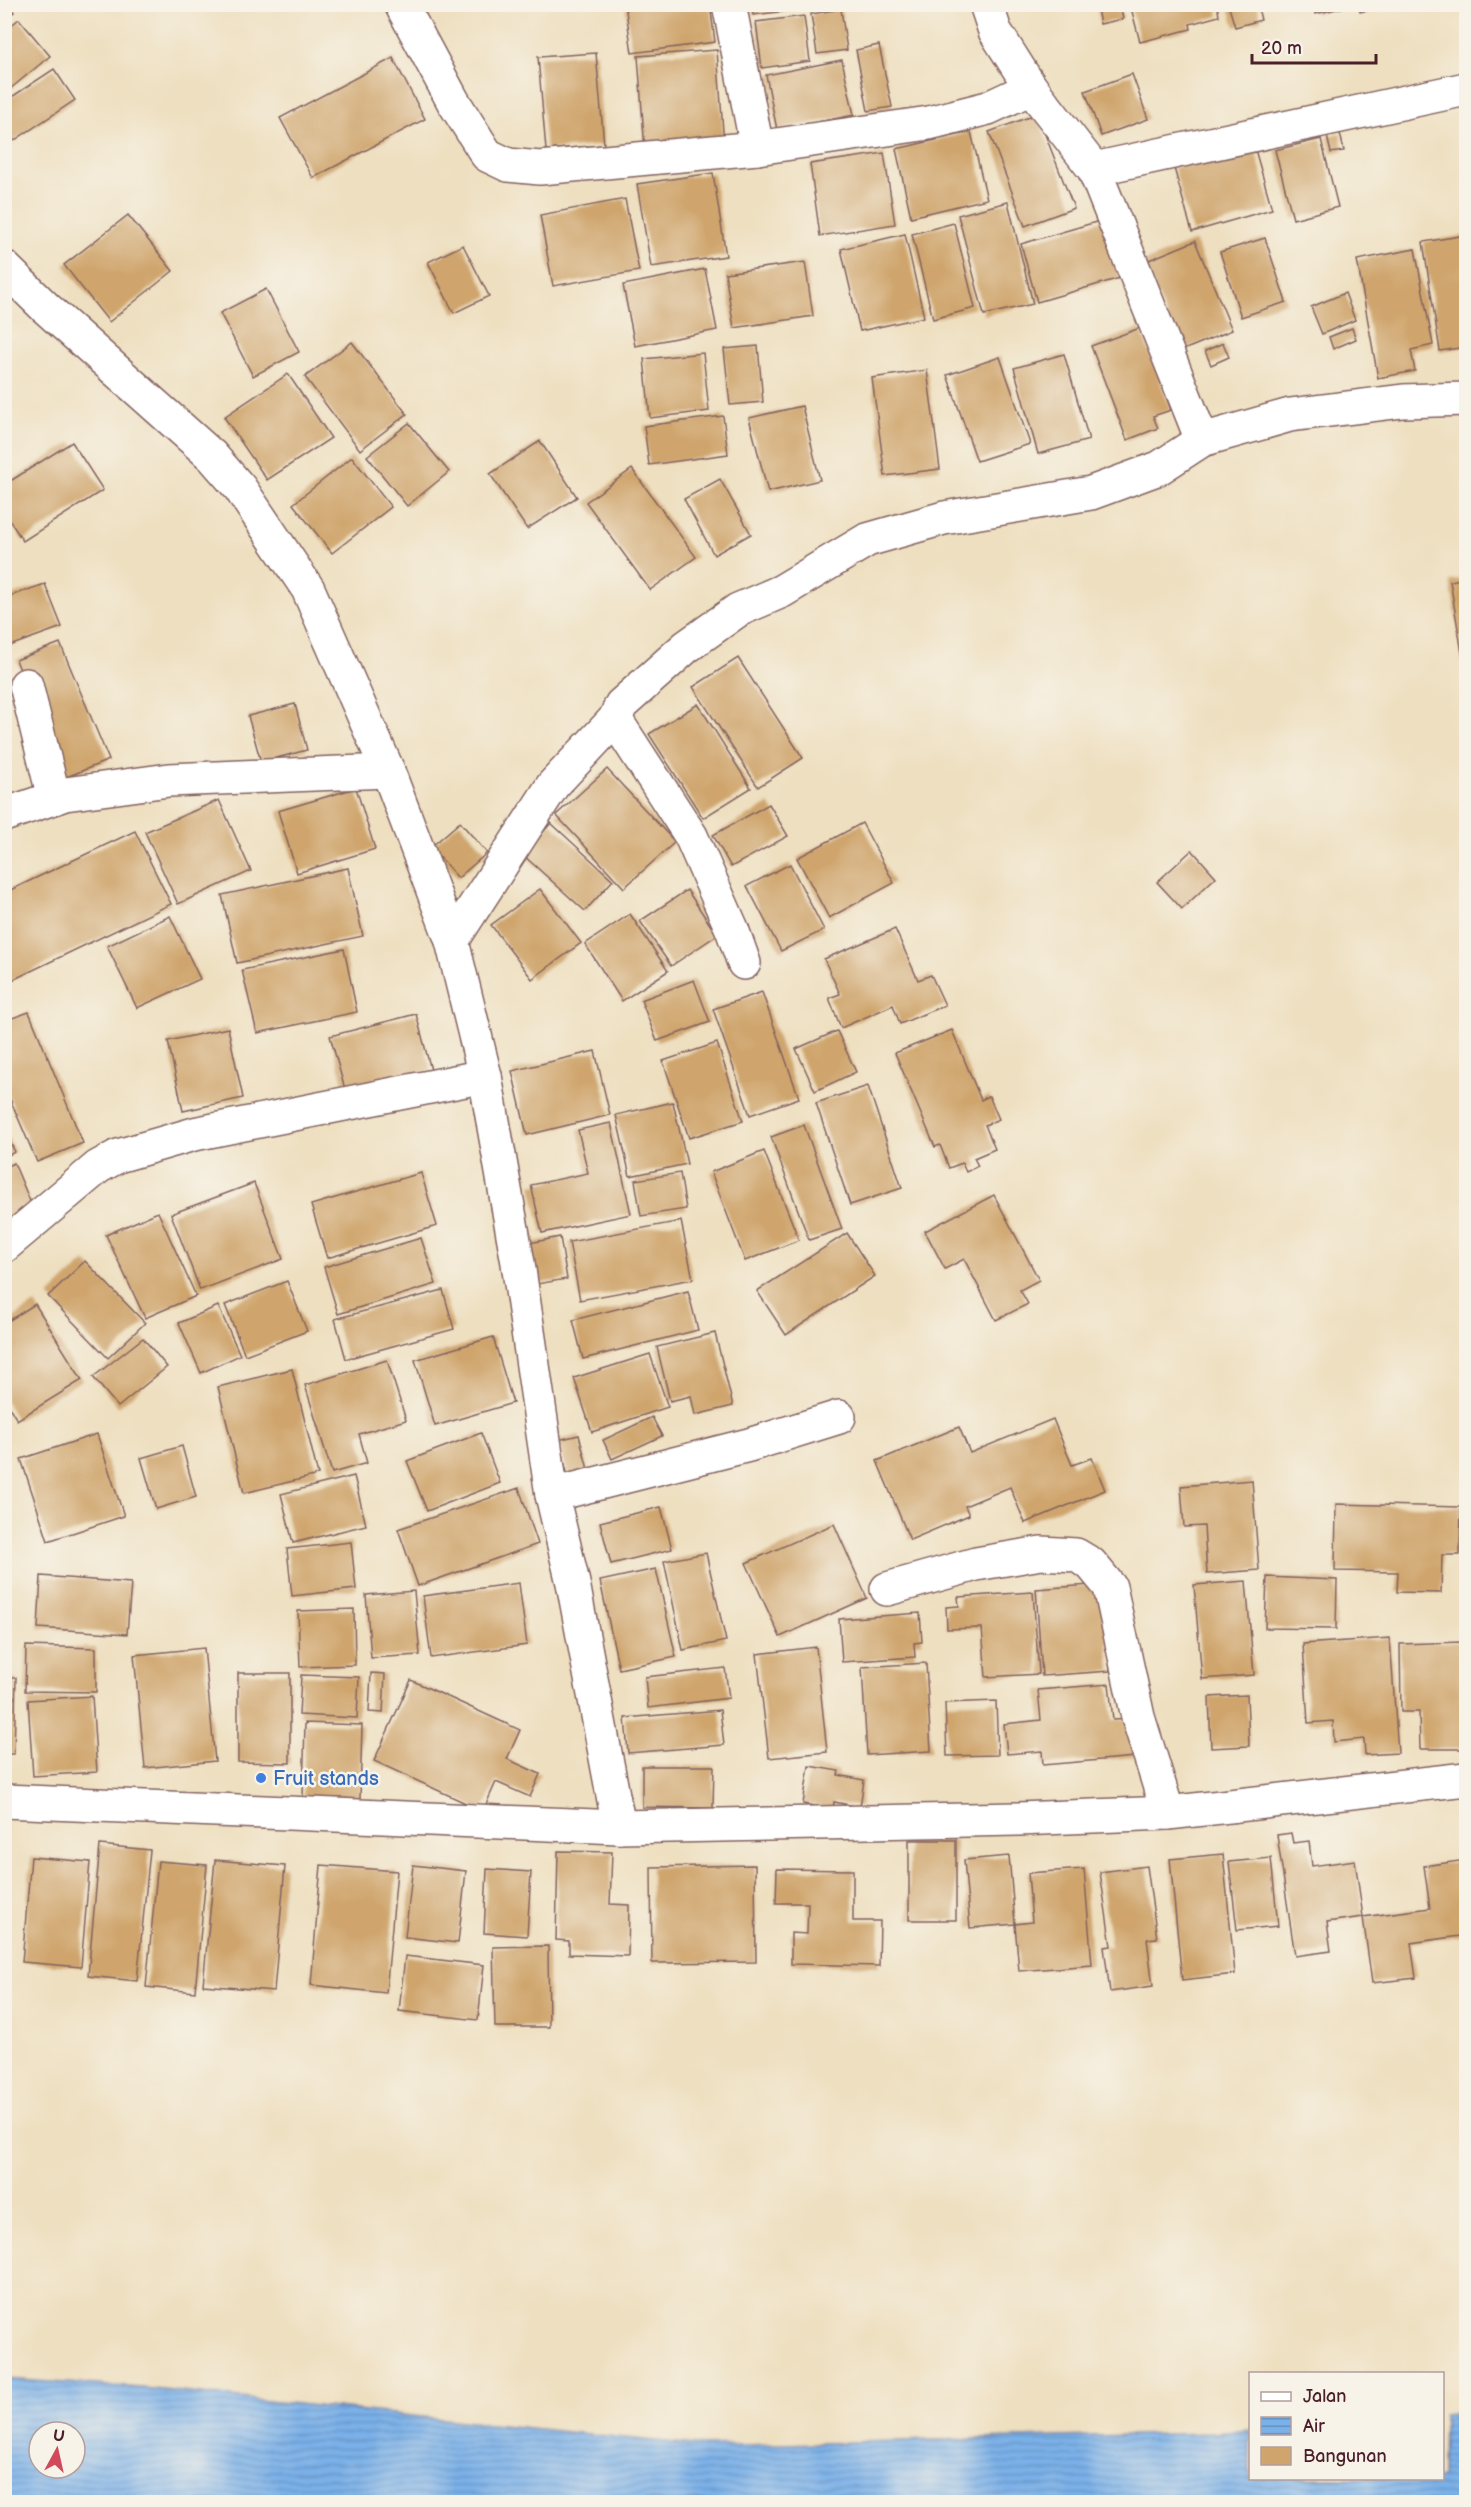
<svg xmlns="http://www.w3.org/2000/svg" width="1471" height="2507" font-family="'Balsamiq Sans',sans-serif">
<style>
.water{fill:url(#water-rules);stroke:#62688a;stroke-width:1.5;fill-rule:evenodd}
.building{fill:#cfa56d}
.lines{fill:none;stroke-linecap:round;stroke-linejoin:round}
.street-casing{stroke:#83625f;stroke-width:36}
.highway-casing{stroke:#83625f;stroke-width:36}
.street{stroke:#fff;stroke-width:33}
.highway{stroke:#fff;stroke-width:33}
.shop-dot{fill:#3f7fe0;stroke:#f7f3e8;stroke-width:2}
.labels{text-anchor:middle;stroke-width:5;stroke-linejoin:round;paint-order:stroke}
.shop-label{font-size:20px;fill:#366cbe;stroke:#f7f3e8;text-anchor:start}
</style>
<defs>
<pattern id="water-rules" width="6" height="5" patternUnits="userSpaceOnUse" patternTransform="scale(1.5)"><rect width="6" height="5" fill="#7ab1e9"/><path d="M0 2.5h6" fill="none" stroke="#668fbd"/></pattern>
</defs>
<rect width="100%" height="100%" fill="#f7f3e8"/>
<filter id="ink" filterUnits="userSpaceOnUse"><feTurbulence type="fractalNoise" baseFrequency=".0167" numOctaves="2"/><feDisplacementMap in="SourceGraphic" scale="12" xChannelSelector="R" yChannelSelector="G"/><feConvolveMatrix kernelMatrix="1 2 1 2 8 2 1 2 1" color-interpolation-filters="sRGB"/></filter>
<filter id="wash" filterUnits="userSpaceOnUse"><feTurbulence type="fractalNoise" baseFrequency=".008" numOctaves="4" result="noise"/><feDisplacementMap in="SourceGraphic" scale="24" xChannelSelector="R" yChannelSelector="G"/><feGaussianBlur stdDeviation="1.35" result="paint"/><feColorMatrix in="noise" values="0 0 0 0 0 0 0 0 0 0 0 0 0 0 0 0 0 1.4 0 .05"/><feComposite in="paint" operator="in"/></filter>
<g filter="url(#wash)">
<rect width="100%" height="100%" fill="#eedfc0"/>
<!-- water -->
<path class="water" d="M4,2379L142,2388L703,2446L1213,2433L1250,2430V2478H1442L1443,2414L1466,2412V2502H5ZM39,2432H75V2468H39Z"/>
<g id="blocks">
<!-- building -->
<g class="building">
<path d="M625,4H710L715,42L632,53Z"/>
<path d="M752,4H803L804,9L753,15Z"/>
<path d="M1096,4H1120L1123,19L1100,24Z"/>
<path d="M1130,4H1217L1219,16L1190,24L1191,29L1140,42Z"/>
<path d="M1228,4H1257L1261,20L1235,27Z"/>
<path d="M1313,4H1354V5L1315,14Z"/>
<path d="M1358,4H1393V6L1360,12Z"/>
<path d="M4,5H9L14,12L4,19Z"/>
<path d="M841,9L847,50L817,54L811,14Z"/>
<path d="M804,16L810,61L762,68L756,22Z"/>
<path d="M19,19L50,56L4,94V31Z"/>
<path d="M879,45L892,107L868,111L856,50Z"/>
<path d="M717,50L724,145L645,151L638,56Z"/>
<path d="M596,53L604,145L546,150L538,57Z"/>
<path d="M393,58L425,119L313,178L280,118Z"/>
<path d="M842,60L854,115L777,130L766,75Z"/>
<path d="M54,69L75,100L9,144L4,137V102Z"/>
<path d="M1132,74L1148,119L1101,136L1085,91Z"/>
<path d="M1037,114L1074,208L1025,226L989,132Z"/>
<path d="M971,132L987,199L911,217L896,149Z"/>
<path d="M1340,133L1344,151L1331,153L1327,136Z"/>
<path d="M1321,139L1338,207L1293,219L1275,150Z"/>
<path d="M1254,146L1272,209L1192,232L1174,168Z"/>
<path d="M884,153L895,224L820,236L810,164Z"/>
<path d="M713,173L726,256L651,267L637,184Z"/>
<path d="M625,199L639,271L553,286L540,215Z"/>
<path d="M1008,202L1033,304L984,315L958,215Z"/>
<path d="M128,215L173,271L109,322L64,265Z"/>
<path d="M1103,220L1120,278L1037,302L1021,244Z"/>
<path d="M954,223L975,308L933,319L912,234Z"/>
<path d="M905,234L924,317L860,331L841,249Z"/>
<path d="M1466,235V347L1440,351L1423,242Z"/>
<path d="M1265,238L1286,302L1241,317L1220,252Z"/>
<path d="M1195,241L1232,330L1181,351L1144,262Z"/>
<path d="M463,245L489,296L454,313L428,262Z"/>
<path d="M1415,249L1433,345L1411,350L1415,371L1378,378L1357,260Z"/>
<path d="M805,262L813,316L734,328L725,273Z"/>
<path d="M705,269L717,330L635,346L623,285Z"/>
<path d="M266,289L299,352L253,376L220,313Z"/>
<path d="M1345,293L1355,320L1322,334L1311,307Z"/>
<path d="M1140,328L1171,410L1153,416L1158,428L1127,440L1091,346Z"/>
<path d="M1352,328L1356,339L1333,349L1329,337Z"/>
<path d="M352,342L407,414L360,450L305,377Z"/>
<path d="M1223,343L1229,357L1211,365L1205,351Z"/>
<path d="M758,346L763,402L730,405L724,349Z"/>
<path d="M703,353L709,411L650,418L644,359Z"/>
<path d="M1064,354L1089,440L1038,454L1014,368Z"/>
<path d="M1000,357L1030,444L977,461L947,375Z"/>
<path d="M927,370L940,469L885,476L872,378Z"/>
<path d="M288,374L331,438L267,480L224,417Z"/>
<path d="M802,406L820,480L768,492L749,418Z"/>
<path d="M723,416L728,454L649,465L644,426Z"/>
<path d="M409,423L449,472L407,506L367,456Z"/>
<path d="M540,441L577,497L527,529L490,474Z"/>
<path d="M72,442L103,490L23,541L4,512V485Z"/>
<path d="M352,457L391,507L332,553L293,504Z"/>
<path d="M632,469L696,557L650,590L586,502Z"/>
<path d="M720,479L751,534L714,555L684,499Z"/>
<path d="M1466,578V658L1463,659L1450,581Z"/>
<path d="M45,584L62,627L4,648V598Z"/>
<path d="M60,643L109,760L64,778L16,660Z"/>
<path d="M738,658L803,758L758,787L693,687Z"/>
<path d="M295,704L307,750L261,762L248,716Z"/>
<path d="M698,704L751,788L703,818L649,734Z"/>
<path d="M607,769L675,842L624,888L556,815Z"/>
<path d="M356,788L375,849L297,873L278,811Z"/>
<path d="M219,800L251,871L178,904L145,832Z"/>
<path d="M769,804L788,836L731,867L713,835Z"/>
<path d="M460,822L487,853L458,878L431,847Z"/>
<path d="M551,823L613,880L585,911L523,855Z"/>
<path d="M862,823L894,883L829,918L797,858Z"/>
<path d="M135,831L171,904L4,984V893Z"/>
<path d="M1192,850L1216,877L1182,909L1157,882Z"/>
<path d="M790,864L824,930L781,951L747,886Z"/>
<path d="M348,868L363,936L237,963L222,895Z"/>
<path d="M540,889L581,943L532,979L491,925Z"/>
<path d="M687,890L717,935L671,966L640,921Z"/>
<path d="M630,914L668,971L622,1001L585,944Z"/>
<path d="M170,916L200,979L137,1008L107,946Z"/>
<path d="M895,929L918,980L931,975L945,1005L900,1024L893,1005L841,1028L829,998L840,994L824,959Z"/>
<path d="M344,949L357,1012L257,1033L242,970Z"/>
<path d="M694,980L710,1022L657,1041L641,1000Z"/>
<path d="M762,992L799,1098L750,1115L713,1009Z"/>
<path d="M29,1012L83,1143L37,1162L4,1085V1021Z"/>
<path d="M416,1014L431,1070L346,1093L330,1036Z"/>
<path d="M228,1028L243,1098L183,1111L168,1041Z"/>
<path d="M952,1030L981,1100L989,1096L999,1119L985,1125L995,1149L974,1158L978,1166L966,1172L962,1163L949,1168L940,1145L935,1147L895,1053Z"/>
<path d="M837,1031L856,1072L815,1091L796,1049Z"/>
<path d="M717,1043L743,1121L689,1138L663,1061Z"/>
<path d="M595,1051L610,1115L527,1135L512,1071Z"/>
<path d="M868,1086L902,1188L850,1205L816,1103Z"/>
<path d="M673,1102L687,1164L630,1176L616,1115Z"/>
<path d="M611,1123L631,1214L542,1233L531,1185L588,1173L578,1130Z"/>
<path d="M804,1125L842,1229L809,1240L771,1137Z"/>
<path d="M4,1130L15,1152L4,1157Z"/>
<path d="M764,1151L799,1240L745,1261L711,1172Z"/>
<path d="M14,1163L35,1213L4,1225V1167Z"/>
<path d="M421,1173L437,1226L327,1258L311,1205Z"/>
<path d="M680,1173L686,1209L641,1216L635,1180Z"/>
<path d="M254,1183L283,1259L200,1290L171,1214Z"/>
<path d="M994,1195L1039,1280L1020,1290L1028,1304L996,1320L964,1259L945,1269L925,1231Z"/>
<path d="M158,1212L196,1296L145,1318L106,1235Z"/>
<path d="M681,1221L693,1279L580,1300L569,1242Z"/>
<path d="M847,1233L875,1276L786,1335L757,1291Z"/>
<path d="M560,1237L567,1279L531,1285L524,1244Z"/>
<path d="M421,1238L436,1284L338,1314L324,1267Z"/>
<path d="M85,1261L145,1323L108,1358L48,1296Z"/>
<path d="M287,1281L307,1331L245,1355L225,1305Z"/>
<path d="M443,1290L454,1329L346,1359L335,1319Z"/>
<path d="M688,1291L698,1330L583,1359L573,1320Z"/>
<path d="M35,1304L82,1380L17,1420L5,1400V1323Z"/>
<path d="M218,1306L240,1355L201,1373L179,1323Z"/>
<path d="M715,1333L733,1406L695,1415L691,1396L670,1401L657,1347Z"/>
<path d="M493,1337L513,1403L435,1426L415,1360Z"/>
<path d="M143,1338L167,1367L118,1407L93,1377Z"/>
<path d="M650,1354L668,1407L592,1432L574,1378Z"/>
<path d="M387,1360L406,1420L359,1434L367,1463L332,1473L305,1385Z"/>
<path d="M292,1369L318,1475L244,1493L218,1387Z"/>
<path d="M652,1417L662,1436L612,1459L603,1440Z"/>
<path d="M1053,1419L1072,1465L1092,1458L1105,1490L1025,1523L1010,1487L965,1506L969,1515L910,1540L877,1461L959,1427L970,1453Z"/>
<path d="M481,1433L500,1483L427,1511L407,1461Z"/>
<path d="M97,1434L124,1516L48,1541L21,1459Z"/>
<path d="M579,1435L590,1477L570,1483L558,1440Z"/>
<path d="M182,1446L196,1497L156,1509L141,1458Z"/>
<path d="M354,1476L366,1525L293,1543L281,1494Z"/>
<path d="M1252,1480L1259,1570L1207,1574L1204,1526L1184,1527L1181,1486Z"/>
<path d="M519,1488L538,1544L418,1586L398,1529Z"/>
<path d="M1336,1504L1461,1507L1460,1555H1442L1441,1593L1397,1592L1398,1572L1335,1571Z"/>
<path d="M661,1507L672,1549L611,1564L600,1522Z"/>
<path d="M834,1524L867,1598L780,1637L746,1563Z"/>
<path d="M351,1542L356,1589L292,1596L287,1549Z"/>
<path d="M706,1553L726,1641L683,1650L664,1561Z"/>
<path d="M656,1569L676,1657L619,1669L600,1581Z"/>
<path d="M41,1576L131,1583L127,1634L38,1628Z"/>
<path d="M1267,1577L1337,1580L1336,1629L1265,1628Z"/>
<path d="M1246,1581L1254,1675L1202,1679L1194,1585Z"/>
<path d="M519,1583L527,1645L431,1658L423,1596Z"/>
<path d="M1104,1584L1110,1671L1042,1676L1036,1589Z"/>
<path d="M414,1591L420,1655L371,1658L366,1595Z"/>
<path d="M1033,1592L1039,1674L986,1677L982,1628L947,1629L946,1607L959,1606L958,1597Z"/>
<path d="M354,1609L355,1665L300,1667L298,1611Z"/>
<path d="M920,1613L922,1642L914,1643L915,1657L842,1662L839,1619Z"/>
<path d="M1390,1638L1398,1753L1365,1755L1364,1739L1334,1742L1333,1721L1308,1723L1303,1644Z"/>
<path d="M1462,1642L1465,1749H1420L1419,1712H1401L1400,1644Z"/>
<path d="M26,1646L96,1648V1692L25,1691Z"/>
<path d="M816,1647L827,1752L769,1758L757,1654Z"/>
<path d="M204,1648L215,1761L145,1768L134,1655Z"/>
<path d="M926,1663L931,1751L867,1755L862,1667Z"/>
<path d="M725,1668L729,1698L648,1708L645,1677Z"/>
<path d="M238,1673H290V1763L238,1762Z"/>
<path d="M371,1673L385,1674L383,1713L369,1712Z"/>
<path d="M301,1675L359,1677L357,1718L299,1715Z"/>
<path d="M4,1678H16L14,1754H4Z"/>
<path d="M411,1680L520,1730L507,1759L540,1774L530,1797L496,1782L483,1811L374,1761Z"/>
<path d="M1109,1684L1113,1720L1132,1719L1135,1757L1043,1765L1042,1751L1007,1754L1004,1724L1041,1720L1038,1690Z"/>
<path d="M1247,1695L1249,1746L1211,1748L1209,1697Z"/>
<path d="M92,1696L97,1772L33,1776L28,1700Z"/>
<path d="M996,1701L998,1755L947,1756L945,1703Z"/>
<path d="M720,1710L724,1745L628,1753L625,1718Z"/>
<path d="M305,1723L362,1725L360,1799L303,1797Z"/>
<path d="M642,1766H714L713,1808L642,1807Z"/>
<path d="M809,1766L839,1771L838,1775L864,1780L860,1807L834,1802L833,1809L803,1804Z"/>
<path d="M1291,1833L1293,1843L1309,1841L1312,1866L1355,1860L1363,1917L1327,1922L1331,1951L1295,1956L1277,1835Z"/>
<rect x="909" y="1840" width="47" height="80"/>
<path d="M100,1845L150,1850L137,1981L88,1976Z"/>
<path d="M558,1851L612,1852L610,1904L629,1905L628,1956L569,1954V1941L556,1940Z"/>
<path d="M1223,1854L1235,1974L1182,1980L1170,1859Z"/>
<path d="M1009,1856L1015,1924L970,1928L964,1860Z"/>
<path d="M31,1857L90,1862L81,1967L22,1962Z"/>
<path d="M1271,1858L1278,1926L1237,1930L1229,1862Z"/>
<path d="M215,1860L285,1866L274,1991L203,1985Z"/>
<path d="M1466,1860V1935L1411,1943L1416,1978L1372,1983L1363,1917L1430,1908L1424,1866Z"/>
<path d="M158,1861L207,1865L195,1992L146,1987Z"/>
<path d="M321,1865L397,1871L386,1993L311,1985Z"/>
<path d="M413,1865L466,1871L458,1943L405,1937Z"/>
<path d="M755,1865L756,1962L652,1963L651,1867Z"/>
<path d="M1147,1866L1157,1938L1147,1939L1153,1986L1110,1992L1104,1947L1111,1946L1100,1872Z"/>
<path d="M487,1869L531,1872L527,1936L484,1933Z"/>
<path d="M777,1869L853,1870V1921H880L879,1966L791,1964V1933L807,1934L808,1903H776Z"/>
<path d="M1084,1869L1092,1965L1019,1971L1015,1924L1032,1922L1028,1873Z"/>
<path d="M548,1946L549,2027H495L493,1947Z"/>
<path d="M405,1956L484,1965L478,2020L399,2011Z"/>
</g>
</g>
</g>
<g filter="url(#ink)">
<use href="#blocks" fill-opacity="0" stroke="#83625f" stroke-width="1.5"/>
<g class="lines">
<!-- street casing -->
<g class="street-casing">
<g id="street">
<path d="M401,4L453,101L487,155L508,165L540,168L757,148L929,123L988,108L1031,88"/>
<path d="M729,4L757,148"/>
<path d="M986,4L995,31L1031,88L1094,169L1202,440"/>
<path d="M1094,169L1466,89"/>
<path d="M4,267L46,308L212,456L240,488L308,589L388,771L452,941L485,1076L518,1263L552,1495L573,1583L619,1827"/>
<path d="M26,685L54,798"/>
<path d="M615,719L691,836L732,929L744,963"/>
<path d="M4,815L65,794L169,780L388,771"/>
<path d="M452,941L553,785L615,719L621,705L686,647L738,610L782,591L867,540L944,518L1091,493L1159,468L1202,440L1290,415L1403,401L1466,399"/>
<path d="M4,1246L98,1167L118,1156L194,1134L485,1076"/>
<path d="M552,1495L749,1445L839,1417"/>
<path d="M887,1589L976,1564L1041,1553L1076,1555L1091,1564L1110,1587L1138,1717L1168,1813"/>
</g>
</g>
<!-- highway casing -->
<g class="highway-casing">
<path id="highway" d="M4,1801L619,1827L1018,1819L1168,1813L1466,1779"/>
</g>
<!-- street -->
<use href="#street" class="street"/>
<!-- highway -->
<use href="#highway" class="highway"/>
</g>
</g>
<!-- markers -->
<circle class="shop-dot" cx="261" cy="1778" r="6"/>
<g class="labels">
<!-- shop labels -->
<g class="shop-label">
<text x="273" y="1785">Fruit stands</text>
</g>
</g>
<!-- margin -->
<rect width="1471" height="2507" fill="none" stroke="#f7f3e8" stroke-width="24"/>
<!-- legend -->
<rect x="1249" y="2372" width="195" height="108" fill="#f7f3e8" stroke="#b29e9c" stroke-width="1.5"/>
<rect x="1261" y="2392" width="30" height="9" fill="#ffffff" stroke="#b29e9c" stroke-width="1.5"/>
<text x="1303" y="2402" font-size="18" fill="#4a1f2b">Jalan</text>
<rect x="1261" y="2417" width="30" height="18" fill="url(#water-rules)" stroke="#b29e9c" stroke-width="1.5"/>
<text x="1303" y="2432" font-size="18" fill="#4a1f2b">Air</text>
<rect x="1261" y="2447" width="30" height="18" fill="#cfa56d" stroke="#b29e9c" stroke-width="1.5"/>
<text x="1303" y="2462" font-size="18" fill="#4a1f2b">Bangunan</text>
<!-- north arrow -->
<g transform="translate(57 2450) rotate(8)"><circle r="28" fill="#f7f3e8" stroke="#b29e9c" stroke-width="1.5"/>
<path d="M0-4.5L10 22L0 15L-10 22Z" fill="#d1495b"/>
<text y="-9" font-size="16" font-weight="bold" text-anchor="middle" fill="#4a1f2b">U</text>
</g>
<!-- scale -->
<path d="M1252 54v9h124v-9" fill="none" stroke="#4a1f2b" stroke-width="3"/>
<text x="1261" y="54" font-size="18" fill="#4a1f2b" stroke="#f7f3e8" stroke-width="4.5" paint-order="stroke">20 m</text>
</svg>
